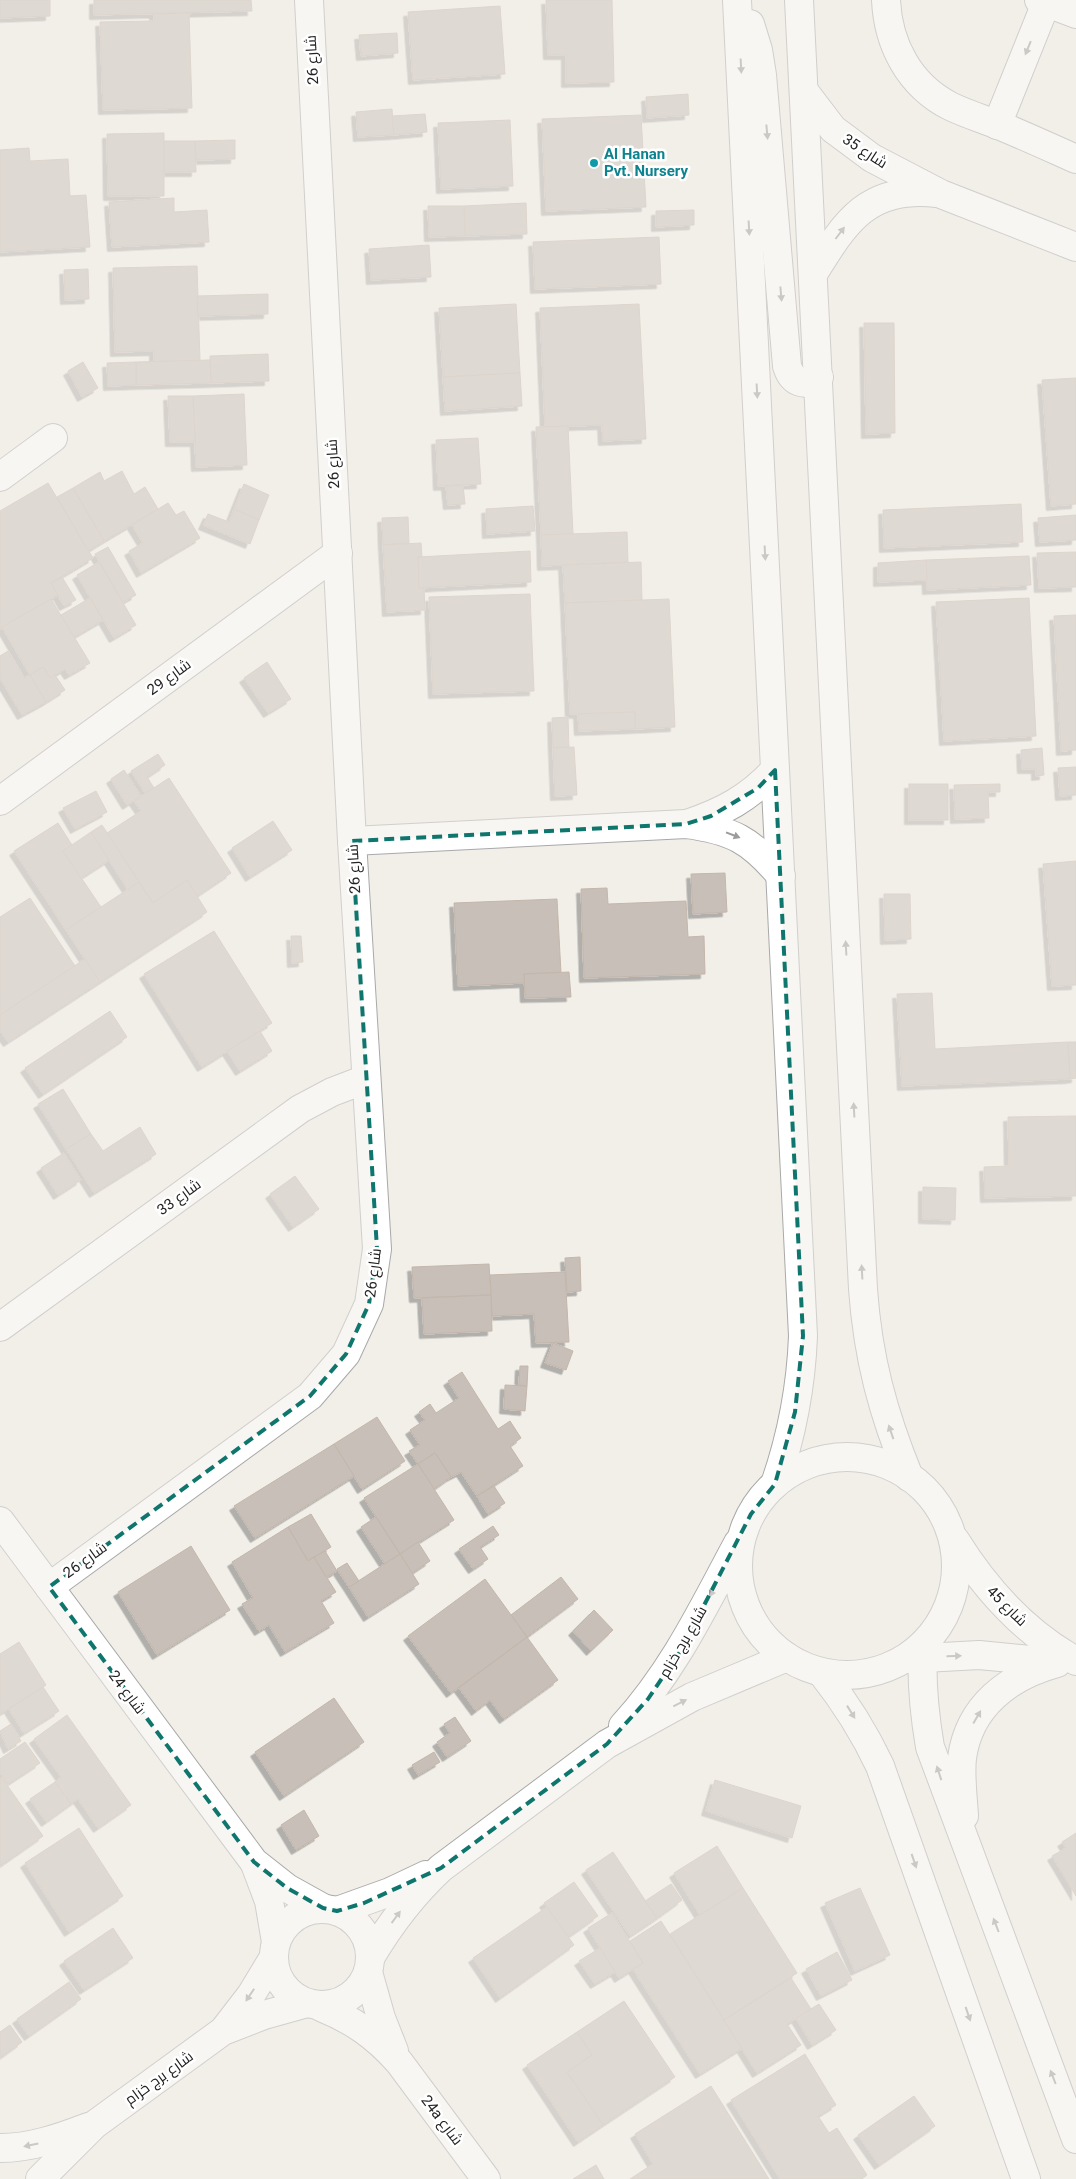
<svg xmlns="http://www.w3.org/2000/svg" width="1076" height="2179" font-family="Roboto,Cairo,sans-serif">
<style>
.building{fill:#c7bfb8;stroke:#c4b6ab;filter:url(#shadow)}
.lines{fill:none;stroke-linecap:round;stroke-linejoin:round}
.minor-casing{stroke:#a9a9a9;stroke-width:30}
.minor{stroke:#fff;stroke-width:28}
.oneway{fill:#9c9c9c}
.marked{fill:none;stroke:#0f766e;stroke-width:4;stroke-dasharray:10 6;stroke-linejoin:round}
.culture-dot{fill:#0f9aa8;stroke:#fff;stroke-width:2}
.labels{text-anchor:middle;stroke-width:5;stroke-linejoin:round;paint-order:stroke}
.street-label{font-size:15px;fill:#222;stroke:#fff}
.culture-label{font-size:15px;font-weight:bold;fill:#0d838f;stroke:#fff;text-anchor:start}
</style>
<defs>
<filter id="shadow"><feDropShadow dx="-4.5" dy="4.5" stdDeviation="0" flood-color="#0004"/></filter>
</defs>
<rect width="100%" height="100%" fill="#f2efe9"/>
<!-- building -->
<g class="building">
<path d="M0,0H50V16L0,18Z"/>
<path d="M94,0H251L252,11L94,15Z"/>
<path d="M546,0H612L614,82L566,83V55H548Z"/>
<path d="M500,6L505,74L413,80L408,12Z"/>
<path d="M189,13L192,108L103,110L100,22L154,21V14Z"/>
<path d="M397,33L398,53L361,56L359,35Z"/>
<path d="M688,94L689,115L647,118L646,97Z"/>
<path d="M392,109L394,135L358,137L356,112Z"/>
<path d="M425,114L427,132L394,135L392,116Z"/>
<path d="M641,115L646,207L546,211L542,119Z"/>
<path d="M510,120L513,186L441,189L438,123Z"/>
<path d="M164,133V196H108L107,134Z"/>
<path d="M235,140V159L196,160L195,141Z"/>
<path d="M164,141H195L196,172H164Z"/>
<path d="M29,148L30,161L68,159L70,196L86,195L90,247L0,252V150Z"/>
<path d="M174,198V212L207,210L209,242L112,247L109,202Z"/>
<path d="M526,203L527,234L465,236L464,206Z"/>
<path d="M428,206H464L465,236L429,237Z"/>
<path d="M694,210V225L656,227V211Z"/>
<path d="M659,237L661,284L535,289L533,242Z"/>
<path d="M429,245L431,277L371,280L369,249Z"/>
<path d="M197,266L200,361L154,362V351L115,352L113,268Z"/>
<path d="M88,269L89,299L65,300L64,270Z"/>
<path d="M268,294V314L198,316L197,296Z"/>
<path d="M516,304L520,373L443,377L439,308Z"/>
<path d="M639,304L646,439L603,441L602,425L545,427L540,308Z"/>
<path d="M864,323H894L895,433L866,434Z"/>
<path d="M268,354L269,381L211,383L210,356Z"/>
<path d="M210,360L211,383L136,385V362Z"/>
<path d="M83,362L98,388L82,397L68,371Z"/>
<path d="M136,362V385L108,386L107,363Z"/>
<path d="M520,373L522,406L445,411L443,377Z"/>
<path d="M1076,378V504L1051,506L1042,380Z"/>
<path d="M244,394L247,465L196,467L193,396Z"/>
<path d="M168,396H193L195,442H170Z"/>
<path d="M568,426L573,534L541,535L536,427Z"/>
<path d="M478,438L481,484L438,486L436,440Z"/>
<path d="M122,471L134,494L145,487L158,509L104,541L73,488L100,472L104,481Z"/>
<path d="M48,483L93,558L51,583L58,595L0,629V511Z"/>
<path d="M244,484L269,495L259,520L234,509Z"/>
<path d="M463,485L465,504L448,505L446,486Z"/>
<path d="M73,488L104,541L88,551L57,497Z"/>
<path d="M168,503L176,515L184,511L200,538L141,573L129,551L143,543L132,525Z"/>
<path d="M1021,504L1023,542L884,548L883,510Z"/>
<path d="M533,506L535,531L487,534L486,509Z"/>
<path d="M234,509L259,520L250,544L203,525L208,514L229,522Z"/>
<path d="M1076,515V540L1040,542L1038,518Z"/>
<path d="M408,517L409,543L383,545L382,518Z"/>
<path d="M627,532L628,562L542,566L541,535Z"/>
<path d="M421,543L422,557H418L419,588H424L425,610L387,612L383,545Z"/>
<path d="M108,547L136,595L123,602L95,554Z"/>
<path d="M530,551L531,582L419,588L418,557Z"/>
<path d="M1076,552V587L1039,588L1037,553Z"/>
<path d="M1029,556L1031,585L927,590L926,560Z"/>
<path d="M926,560L927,580L878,582V563Z"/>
<path d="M99,562L136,625L114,638L77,575Z"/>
<path d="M641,562L642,600L565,603L563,565Z"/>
<path d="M62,577L76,600L64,606L51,583Z"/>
<path d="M530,594L534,691L433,694L429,597Z"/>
<path d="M90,598L103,620L74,637L61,615Z"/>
<path d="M1029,598L1036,736L944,741L936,602Z"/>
<path d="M51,599L90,663L69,675L65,669L50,678L43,667L30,675L2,627Z"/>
<path d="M669,599L675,727L635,729V712L570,714L565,603Z"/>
<path d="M1076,615V750L1061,751L1054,616Z"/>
<path d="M8,651L24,678L30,675L46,702L22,715L0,678V656Z"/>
<path d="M267,662L291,699L268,713L244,678Z"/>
<path d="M43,667L50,678L55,675L65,690L46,702L30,675Z"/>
<path d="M635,712V729L579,731L578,714Z"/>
<path d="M568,717L569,748H553L552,718Z"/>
<path d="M574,747L577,795L555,796L553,748Z"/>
<path d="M1042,748L1044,775L1036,776V769H1022L1021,750Z"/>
<path d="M158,754L165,765L147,777L154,788L145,793L131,771Z"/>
<path d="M1076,767V795L1060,796L1058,768Z"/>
<path d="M124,770L141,796L127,805L111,779Z"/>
<path d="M169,778L231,873L197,896L187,880L153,903L107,833L141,811L134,801Z"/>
<rect x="909" y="784" width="39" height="36"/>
<path d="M1000,784V792H988L989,818L955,819L954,785Z"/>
<path d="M96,791L107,812L75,829L63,808Z"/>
<path d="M273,821L292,850L250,877L232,848Z"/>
<path d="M58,823L72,845L63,851L101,907L66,930L14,851Z"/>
<path d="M102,825L139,882L128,890L91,832Z"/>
<path d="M91,832L109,860L81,878L63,851Z"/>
<path d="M1076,861V985L1052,986L1043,864Z"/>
<path d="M725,873L727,912L693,914L691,874Z"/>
<path d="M187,880L207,912L100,982L66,930L139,882L153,903Z"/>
<path d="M607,888L608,904L686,901L688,937L704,936L705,974L584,978L581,889Z"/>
<path d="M884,894H910L911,939L885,940Z"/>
<path d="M30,898L75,966L0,1015V917Z"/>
<path d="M557,899L561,973L524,974L525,983L458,986L454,903Z"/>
<path d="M214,931L272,1023L202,1067L144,974Z"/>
<path d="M291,936H301L303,962L292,963Z"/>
<path d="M85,959L100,982L8,1042L0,1031V1015Z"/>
<path d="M569,972L571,997L525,998L524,974Z"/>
<path d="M932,993L935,1049L1068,1042L1070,1079L902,1086L897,994Z"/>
<path d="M110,1011L127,1037L43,1094L25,1068Z"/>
<path d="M260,1031L272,1051L240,1071L227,1051Z"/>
<path d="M1068,1042H1076V1078L1070,1079Z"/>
<path d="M63,1089L91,1134L66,1149L38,1104Z"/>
<path d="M1076,1116V1196L985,1198L984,1167L1009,1166L1008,1117Z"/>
<path d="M140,1127L156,1154L94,1193L66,1149L91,1134L103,1151Z"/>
<path d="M64,1153L81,1180L58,1195L41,1168Z"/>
<path d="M295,1176L319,1209L293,1227L270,1194Z"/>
<path d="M923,1187L956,1188L955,1220L923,1219Z"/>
<path d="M580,1257L581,1291L567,1292L565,1258Z"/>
<path d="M489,1264L491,1295L414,1298L412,1267Z"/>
<path d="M565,1272L569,1342L536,1343L534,1314L492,1316L490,1275Z"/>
<path d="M491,1295L492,1331L424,1334L422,1298Z"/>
<path d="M553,1343L573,1351L566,1370L545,1363Z"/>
<path d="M520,1366H528L527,1386L519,1385Z"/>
<path d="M462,1372L498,1429L510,1421L521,1438L510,1446L523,1466L477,1496L461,1472L451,1477L435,1453L418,1464L409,1451L420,1445L410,1430L425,1420L419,1412L430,1404L436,1413L459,1398L448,1381Z"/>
<path d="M505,1385L527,1386L525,1411L504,1409Z"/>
<path d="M377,1417L405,1461L362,1489L334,1444Z"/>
<path d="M334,1444L354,1476L255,1538L234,1506Z"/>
<path d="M435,1453L451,1477L434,1489L418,1464Z"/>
<path d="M418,1464L454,1520L400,1554L364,1498Z"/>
<path d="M494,1486L505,1503L488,1514L477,1496Z"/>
<path d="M311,1514L331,1547L308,1561L288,1527Z"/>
<path d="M376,1517L400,1554L385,1564L361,1527Z"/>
<path d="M493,1526L499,1535L480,1547L488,1559L473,1569L459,1549Z"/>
<path d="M288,1527L308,1561L314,1557L336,1592L321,1601L334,1623L285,1652L269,1625L259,1631L242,1604L253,1598L232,1562Z"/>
<path d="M418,1542L430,1561L412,1573L400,1554Z"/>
<path d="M191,1546L230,1610L157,1655L118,1592Z"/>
<path d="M325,1551L337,1571L326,1577L314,1557Z"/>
<path d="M400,1554L419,1584L368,1617L349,1587Z"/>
<path d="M347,1563L359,1581L349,1587L337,1569Z"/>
<path d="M561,1577L578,1599L527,1637L511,1615Z"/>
<path d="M485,1579L527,1637L451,1693L408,1636Z"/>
<path d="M594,1610L613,1630L591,1651L573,1631Z"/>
<path d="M527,1637L558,1680L504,1719L490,1700L476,1711L459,1688Z"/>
<path d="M19,1642L46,1685L0,1714V1654Z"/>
<path d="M43,1687L59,1711L24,1733L9,1709Z"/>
<path d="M334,1698L364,1742L284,1796L255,1752Z"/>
<path d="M67,1715L131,1805L98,1828L78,1799L71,1804L55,1782L61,1777L34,1739Z"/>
<path d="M455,1717L471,1741L447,1757L437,1742L450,1733L444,1724Z"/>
<path d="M11,1724L21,1741L8,1749L0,1731Z"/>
<path d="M25,1742L40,1763L8,1784L0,1773V1759Z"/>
<path d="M434,1752L440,1762L418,1775L412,1765Z"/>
<path d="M2,1778L43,1836L0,1866V1779Z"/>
<path d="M715,1780L801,1806L792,1838L706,1811Z"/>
<path d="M55,1782L71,1804L46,1822L30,1799Z"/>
<path d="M304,1810L319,1836L296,1850L281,1825Z"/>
<path d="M79,1828L123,1896L69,1932L25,1863Z"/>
<path d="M1076,1833V1896L1052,1856L1066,1848L1062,1842Z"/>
<path d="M717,1846L743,1888L700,1915L674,1873Z"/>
<path d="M613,1852L657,1918L630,1936L586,1870Z"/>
<path d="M574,1882L598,1916L568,1937L544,1903Z"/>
<path d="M671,1884L682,1900L657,1918L645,1901Z"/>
<path d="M743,1888L797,1973L724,2020L670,1934Z"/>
<path d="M860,1888L890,1955L855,1971L825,1903Z"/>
<path d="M547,1907L574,1945L500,1998L473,1958Z"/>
<path d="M612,1913L643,1963L619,1978L588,1928Z"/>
<path d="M661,1921L742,2048L700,2074L633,1969L643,1963L630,1941Z"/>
<path d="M113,1928L133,1958L84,1990L64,1961Z"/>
<path d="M600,1948L615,1972L595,1984L579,1961Z"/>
<path d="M837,1952L852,1980L821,1996L806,1969Z"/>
<path d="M791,1978L811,2009L787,2024L801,2045L757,2073L724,2020Z"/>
<path d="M69,1982L81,1999L29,2036L17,2019Z"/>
<path d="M624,2001L675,2077L603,2125L567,2072L592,2055L577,2032Z"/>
<path d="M819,2004L836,2030L812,2045L796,2018Z"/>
<path d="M10,2025L22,2042L0,2058V2032Z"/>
<path d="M577,2032L592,2055L567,2072L603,2125L578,2142L527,2065Z"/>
<path d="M805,2054L836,2105L818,2116L829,2133L837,2128L867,2175L862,2179H780L731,2100Z"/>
<path d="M711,2086L769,2179H630L653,2164L635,2134Z"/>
<path d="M914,2096L935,2126L879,2165L858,2135Z"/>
<path d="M596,2165L604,2179H573Z"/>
</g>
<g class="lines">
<!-- minor casing -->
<g class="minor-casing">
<g id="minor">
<path d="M737,0L803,1336C801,1388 792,1435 775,1484"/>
<path d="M799,0L863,1289C868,1359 883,1413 909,1477"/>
<path d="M886,0C888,44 909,85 950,106C964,113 980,118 996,124C1023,135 1049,147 1076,159"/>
<path d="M1039,0L1076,14"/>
<path d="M750,24L758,50L762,75L787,366C792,382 804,388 819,377"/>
<path d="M804,91L833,129L872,158L941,194L1076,247"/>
<path d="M997,125L1046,3"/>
<path d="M813,274C846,221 867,186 937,193"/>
<path d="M0,477L53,438"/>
<path d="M0,801L338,553"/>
<path d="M687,824C723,812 749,798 775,770"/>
<path d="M352,841L686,824C732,830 751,840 781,876"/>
<path d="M0,1327L300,1109L332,1092L366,1079"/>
<circle cx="847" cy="1566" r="109"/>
<path d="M0,1521L254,1862L287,1888L323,1908"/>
<path d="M955,1540C986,1590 1024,1632 1076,1661"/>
<path d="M49,1587L310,1396L346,1354L369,1304L377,1249L352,841L309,0"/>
<path d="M923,1645C921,1680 924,1712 930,1747L1076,2139"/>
<path d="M906,1659L979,1655L1051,1662"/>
<path d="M822,1673C845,1702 864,1732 880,1766L1026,2179"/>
<path d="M623,1726C674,1670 703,1608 738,1543"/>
<path d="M964,1816C963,1797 960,1777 962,1758C969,1706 1009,1676 1057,1663"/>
<path d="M255,1864L269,1901L276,1942"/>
<circle cx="322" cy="1957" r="48"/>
<path d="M337,1911L390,1892L426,1875"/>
<path d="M370,1958C390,1924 412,1895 441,1868L607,1744L692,1697L787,1657"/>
<path d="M368,1972L381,2018L394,2051"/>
<path d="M321,2007C353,2020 376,2036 399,2062L486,2179"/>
<path d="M224,2030L251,1995L274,1957"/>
<path d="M0,2148C31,2148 59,2138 88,2127"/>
<path d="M40,2179L94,2125L223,2031L264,2015L307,2003"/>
</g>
</g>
<!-- minor -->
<use href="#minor" class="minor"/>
</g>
<!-- one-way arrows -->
<defs><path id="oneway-solid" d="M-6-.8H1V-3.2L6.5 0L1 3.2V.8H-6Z" transform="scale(1.25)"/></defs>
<g class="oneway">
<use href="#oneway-solid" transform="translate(1028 48) rotate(112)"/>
<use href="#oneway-solid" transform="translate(741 66) rotate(87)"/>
<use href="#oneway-solid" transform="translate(767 132) rotate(85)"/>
<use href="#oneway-solid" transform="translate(749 228) rotate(87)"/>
<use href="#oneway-solid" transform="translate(840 233) rotate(-53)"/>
<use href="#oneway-solid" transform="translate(781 294) rotate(85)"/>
<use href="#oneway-solid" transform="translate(757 391) rotate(87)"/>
<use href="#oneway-solid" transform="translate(765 553) rotate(87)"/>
<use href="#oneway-solid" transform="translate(733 835) rotate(21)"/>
<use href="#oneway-solid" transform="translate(846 948) rotate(-93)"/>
<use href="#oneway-solid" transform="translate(854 1110) rotate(-93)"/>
<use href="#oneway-solid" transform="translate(862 1272) rotate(-93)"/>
<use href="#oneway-solid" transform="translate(891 1432) rotate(-109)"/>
<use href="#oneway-solid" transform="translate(713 1590) rotate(118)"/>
<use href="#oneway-solid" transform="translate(954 1656) rotate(-1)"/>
<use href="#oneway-solid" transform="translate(680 1703) rotate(-27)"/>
<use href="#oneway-solid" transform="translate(851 1712) rotate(58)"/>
<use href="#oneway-solid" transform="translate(977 1717) rotate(-60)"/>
<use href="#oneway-solid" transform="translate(939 1773) rotate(-108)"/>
<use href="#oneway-solid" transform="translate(914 1861) rotate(71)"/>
<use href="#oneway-solid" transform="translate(396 1917) rotate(-54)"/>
<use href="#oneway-solid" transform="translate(996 1925) rotate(-111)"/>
<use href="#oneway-solid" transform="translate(250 1995) rotate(124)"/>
<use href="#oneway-solid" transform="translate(968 2014) rotate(71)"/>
<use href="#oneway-solid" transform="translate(1053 2077) rotate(-111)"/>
<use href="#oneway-solid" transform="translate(31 2145) rotate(168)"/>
</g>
<!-- marked area -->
<path d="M0 0H1076V2179H0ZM775,770L803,1336L795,1412L775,1484L751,1514L681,1650L648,1699L607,1744L441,1868L364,1903L337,1911L323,1908L287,1888L254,1862L49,1587L310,1396L346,1354L369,1304L377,1249L352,841L686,824L711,816L758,788Z" fill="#f2efe9" fill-opacity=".55" fill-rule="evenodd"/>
<path class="marked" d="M775,770L803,1336L795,1412L775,1484L751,1514L681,1650L648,1699L607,1744L441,1868L364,1903L337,1911L323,1908L287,1888L254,1862L49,1587L310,1396L346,1354L369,1304L377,1249L352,841L686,824L711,816L758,788Z"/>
<!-- markers -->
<circle class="culture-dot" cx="594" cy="163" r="5"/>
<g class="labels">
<!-- street labels -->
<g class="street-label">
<text transform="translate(312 60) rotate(-93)" y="5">شارع 26</text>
<text transform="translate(865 151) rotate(33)" y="5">شارع 35</text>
<text transform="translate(333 464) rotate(-93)" y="5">شارع 26</text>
<text transform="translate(169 677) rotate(-36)" y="5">شارع 29</text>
<text transform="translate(354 869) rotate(-93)" y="5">شارع 26</text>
<text transform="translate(179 1197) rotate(-36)" y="5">شارع 33</text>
<text transform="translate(373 1273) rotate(-83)" y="5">شارع 26</text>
<text transform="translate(85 1560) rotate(-36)" y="5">شارع 26</text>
<text transform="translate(1007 1606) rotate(45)" y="5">شارع 45</text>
<text transform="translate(683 1642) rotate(-60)" y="5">شارع برج خزام</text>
<text transform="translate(127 1692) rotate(53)" y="5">شارع 24</text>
<text transform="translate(159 2078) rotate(-36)" y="5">شارع برج خزام</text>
<text transform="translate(442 2120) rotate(53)" y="5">24a شارع</text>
</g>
<!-- culture labels -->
<g class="culture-label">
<text x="604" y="159">Al Hanan<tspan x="604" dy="17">Pvt. Nursery</tspan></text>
</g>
</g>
</svg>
